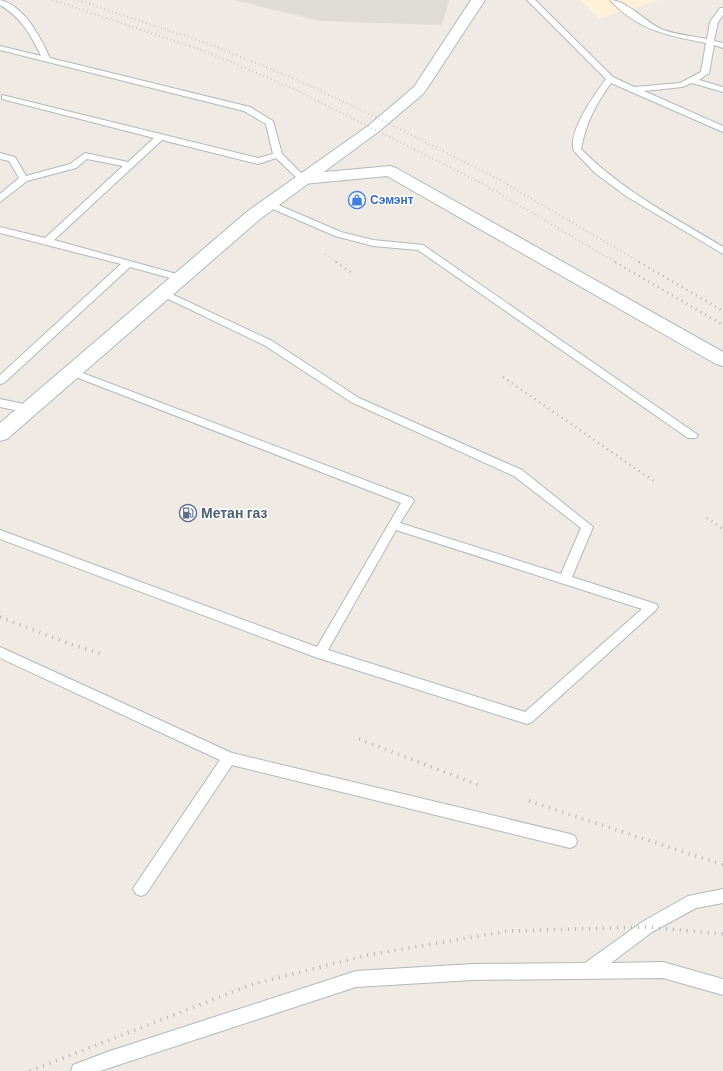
<svg xmlns="http://www.w3.org/2000/svg" width="723" height="1071" font-family="'DM Sans',sans-serif">
<style>
.commercial{fill:#fff0d8}
.industrial{fill:#dfdcd8}
.lines{fill:none;stroke-linecap:round;stroke-linejoin:round}
.service-casing{stroke:#b4b7bb;stroke-width:2}
.minor-casing{stroke:#b4b7bb;stroke-width:2}
.secondary-casing{stroke:#b2b8bc;stroke-width:2}
.service{fill:#fff;fill-rule:evenodd}
.minor{fill:#fff;fill-rule:evenodd}
.secondary{fill:#fff;fill-rule:evenodd}
.rail-far2{stroke:#b2b3b4;stroke-width:2;stroke-dasharray:0.5 3.5;stroke-linecap:butt}
.rail-far1{stroke:#b2b3b4;stroke-width:2.5;stroke-dasharray:1 4.5;stroke-linecap:butt}
.rail{stroke:#b2b3b4;stroke-width:3.5;stroke-dasharray:1 6;stroke-linecap:butt}
.labels{text-anchor:middle;stroke-width:3;stroke-linejoin:round;paint-order:stroke}
.far-shop-label{font-size:12px;font-weight:bold;fill:#366cbe;stroke:#fff;text-anchor:start}
.service-label{font-size:14px;font-weight:bold;fill:#4e5e75;stroke:#fff;text-anchor:start}
</style>
<rect width="100%" height="100%" fill="#efeae3"/>
<!-- commercial -->
<path class="commercial" d="M581,0H660L599,18Z"/>
<!-- industrial -->
<path class="industrial" d="M234,0H449L442,25L320,21Z"/>
<g class="lines">
<!-- service casing -->
<g class="service-casing">
<g id="service">
<path d="M0,0C25,6 40,37 50,58L250,107L273,121L282,154L307,179L303,182L300,181L276,158L258,164L162,140L54,240L184,276L186,278L181,281L130,267L4,383L0,384V375L121,264L0,233V227L45,238L123,166L87,159L76,168L27,181L0,202V194L19,178L9,161L0,159V153L15,157L26,176L70,164L85,153L128,162L154,138L2,99V95L258,158L273,154L266,124L244,111L0,50V46L41,56C31,35 21,17 0,5Z"/>
<path d="M527,0H535L613,77L634,87L680,83L701,72L706,43C669,36 637,30 610,0C626,0 646,22 661,29C676,35 692,36 707,39L710,22L720,8H723V15L718,22L714,41L723,43V48L714,45L709,73L699,80L723,87V92L692,83L682,87L644,91L723,126V132L611,83C596,104 586,122 581,149C622,191 674,217 723,247V254L626,196L595,173L574,151C567,132 595,94 606,79Z"/>
<path d="M269,201L341,232L373,240L423,245L698,435L696,438H688L418,250L373,246L335,236L266,206V202Z"/>
<path d="M163,290L272,341L359,398L522,470L593,527L572,577L656,604L658,607L656,610L532,722L527,724L315,657L0,539V530L317,647L401,503L68,374L67,372L68,370L72,369L412,498L414,501L400,523L561,574L581,528L514,476L351,402L264,345L160,295L158,293L160,291ZM396,530L642,609L525,712L328,650Z"/>
<path d="M0,399L33,406L34,409L29,413L0,407Z"/>
<path d="M0,647L232,753L570,834L575,836L577,841L575,846L570,848L232,765L146,894L141,896L136,894L133,889L136,884L220,760L0,658Z"/>
<path d="M723,889V903L696,908L652,932L611,963L663,962L723,979V995L663,978L473,980L356,987L100,1071H71L73,1065L107,1052L356,971L473,964L585,963L642,922L688,896Z"/>
</g>
</g>
<!-- minor casing -->
<g class="minor-casing">
<path id="minor" d="M390,166L396,168L723,352V366L716,364L387,176L303,184L297,182L295,179L297,176L303,174Z"/>
</g>
<!-- secondary casing -->
<g class="secondary-casing">
<path id="secondary" d="M471,0H485L424,93L378,132L260,219L7,439L0,441V423L248,211L368,126L414,87Z"/>
</g>
<!-- service -->
<use href="#service" class="service"/>
<!-- minor -->
<use href="#minor" class="minor"/>
<!-- secondary -->
<use href="#secondary" class="secondary"/>
<!-- rail-far2 -->
<g class="rail-far2">
<path d="M53,0L207,52L292,88L485,185L617,263"/>
<path d="M78,0L212,45L295,79L384,121L500,180L641,263"/>
<path d="M325,254L337,263"/>
</g>
<!-- rail-far1 -->
<g class="rail-far1">
<path d="M336,262L353,274"/>
<path d="M615,262L723,325"/>
<path d="M639,262L723,311"/>
<path d="M503,377L655,482"/>
<path d="M707,518L723,529"/>
</g>
<!-- rail -->
<g class="rail">
<path d="M0,617L70,644L105,655"/>
<path d="M359,739L481,786"/>
<path d="M529,801L723,865"/>
<path d="M30,1071L253,984L368,955L508,931L647,927L723,934"/>
</g>
</g>
<!-- icons -->
<defs>
<g id="shop-ring" transform="scale(0.9)"><circle r="9.5" fill="#fff" stroke="#3f7fe0" stroke-width="1.5"/><path d="M-5-2.5h2.3a2.7 3.5 0 0 1 5.4 0H5L5.5 6h-11ZM-1.5-2.5h3a1.5 2.3 0 0 0-3 0Z" fill="#3f7fe0"/></g>
<g id="fuel-ring" transform="scale(0.9)"><circle r="9.5" fill="#fff" stroke="#5c6f8a" stroke-width="1.5"/><path d="M-5.5-6h7V0h2V4h1.3V-2.5L3-4.5l.8-.8L6-3V5H2.5V1h-1V6h-7ZM-4.2-4.7v3.2H.2V-4.7Z" fill="#5c6f8a"/></g>
</defs>
<g fill-rule="evenodd">
<use href="#shop-ring" x="357" y="200"/>
<use href="#fuel-ring" x="188" y="513"/>
</g>
<g class="labels">
<!-- far-shop labels -->
<g class="far-shop-label">
<text x="370" y="204">Сэмэнт</text>
</g>
<!-- service labels -->
<g class="service-label">
<text x="201" y="518">Метан газ</text>
</g>
</g>
</svg>
